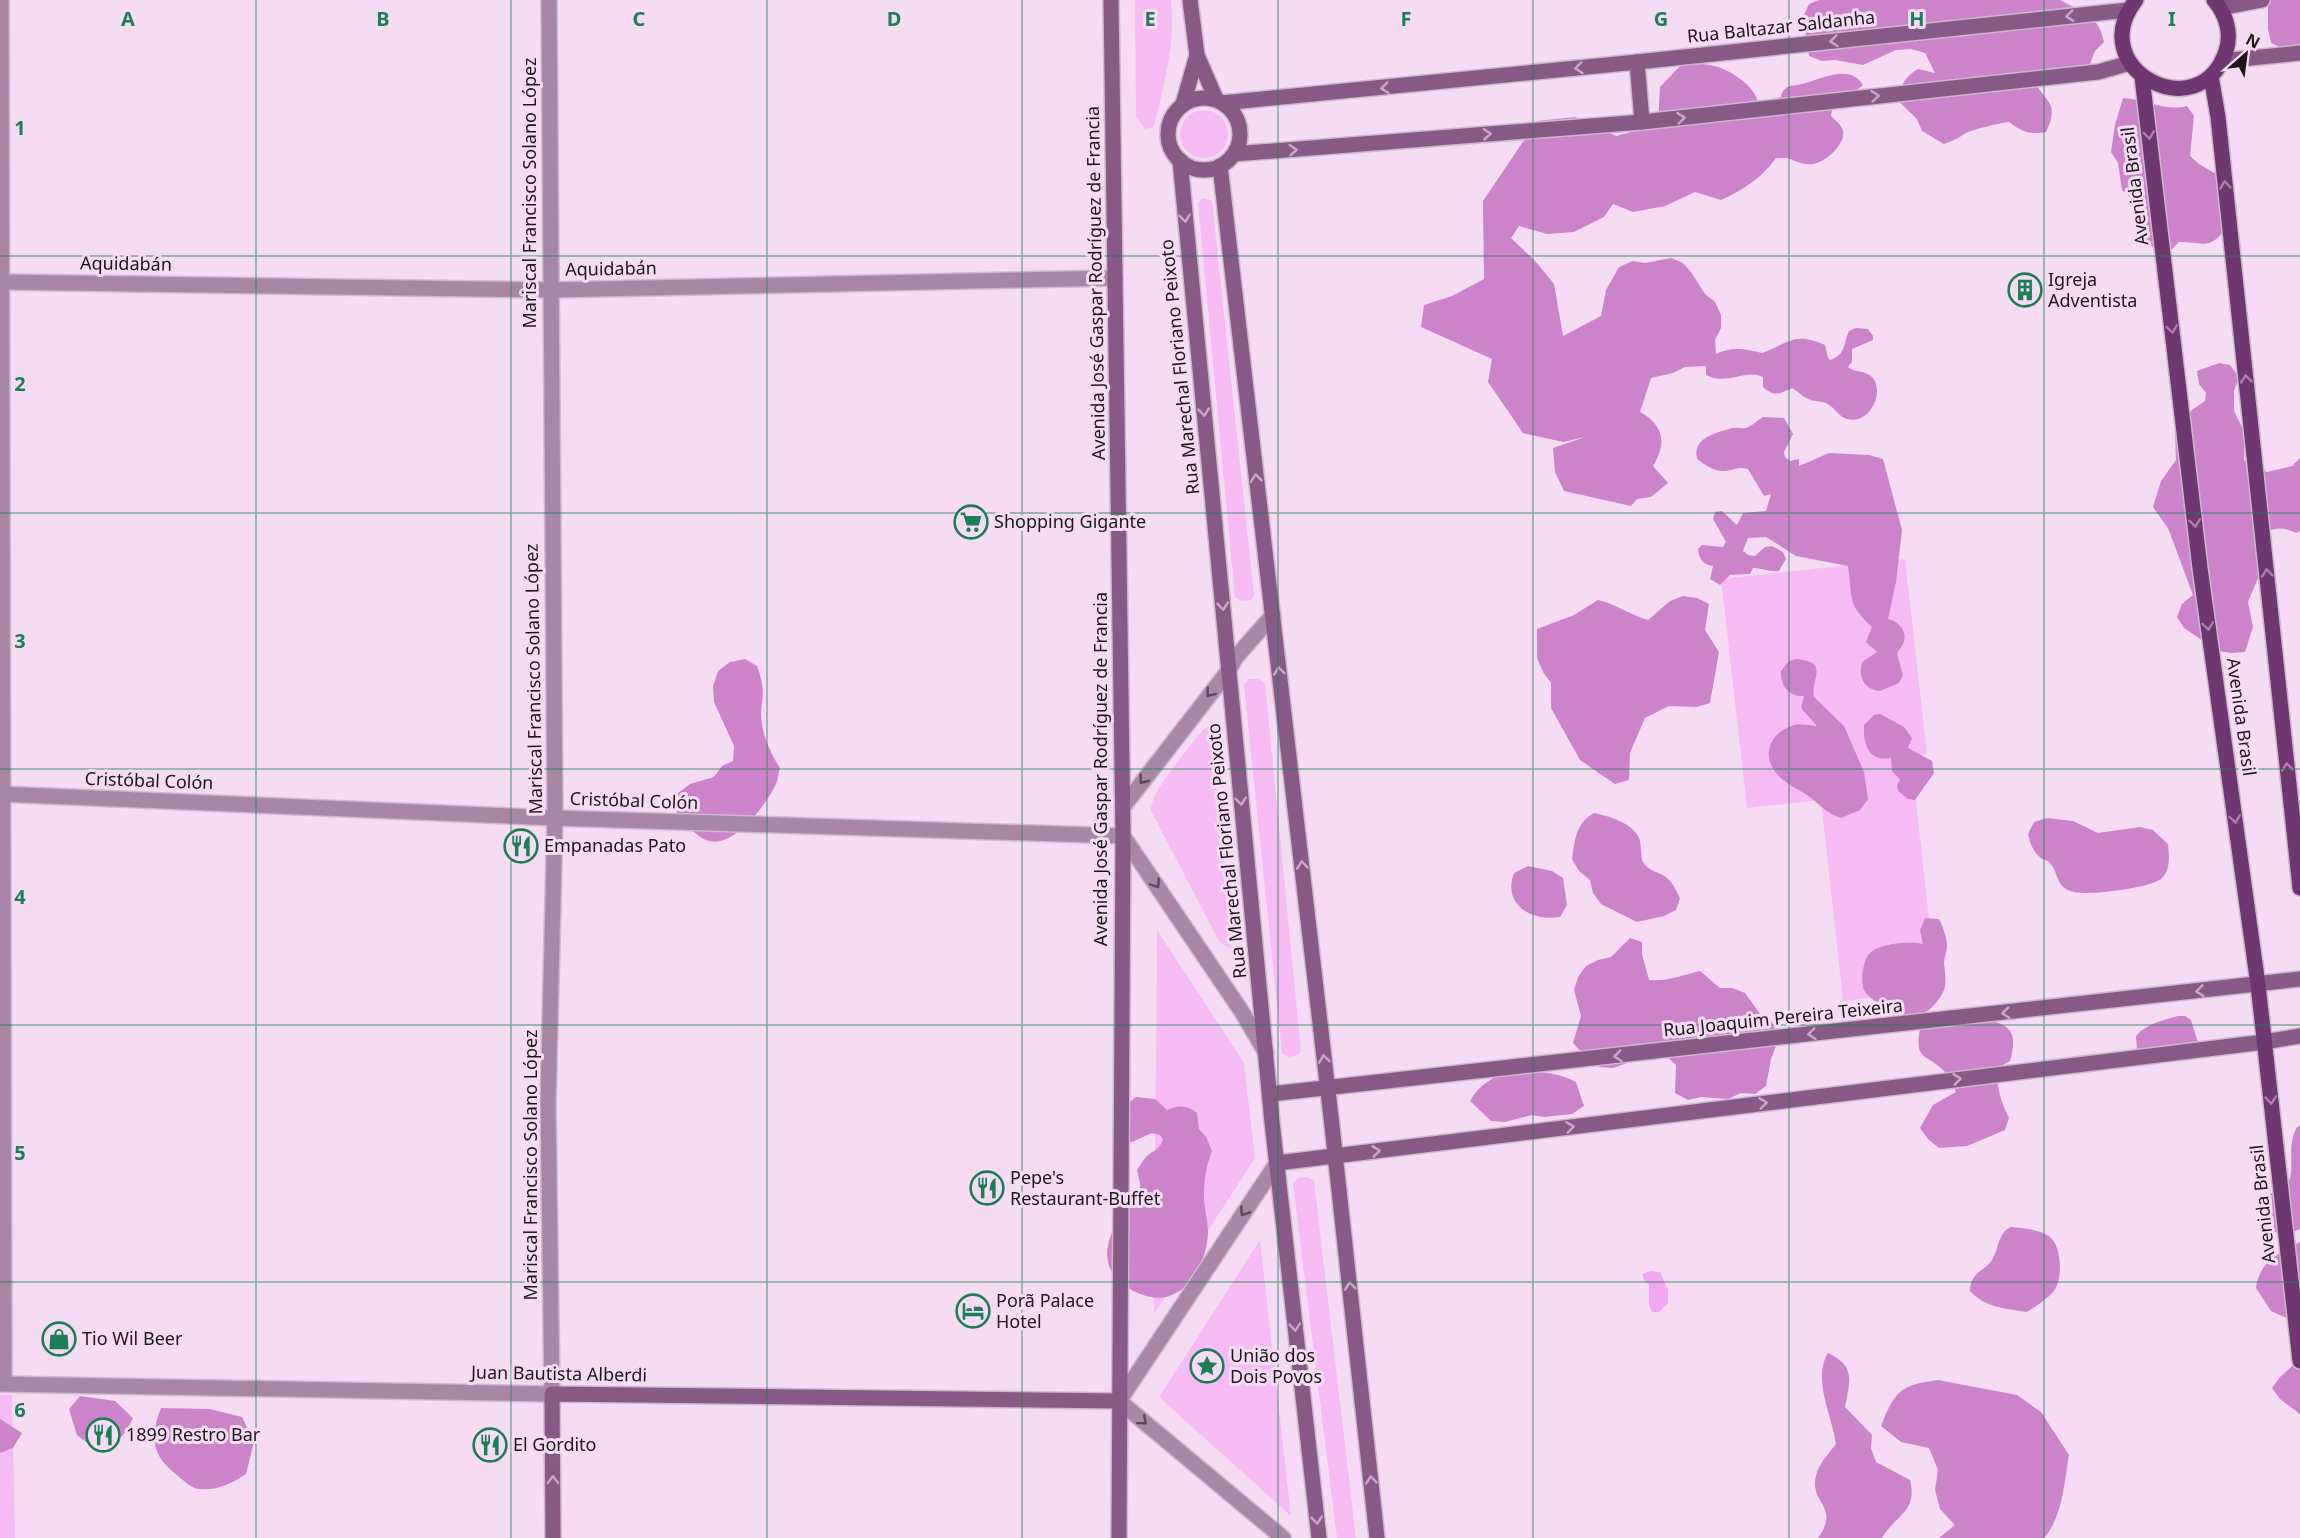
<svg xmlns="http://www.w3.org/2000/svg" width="2300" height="1538" font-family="'Noto Sans',sans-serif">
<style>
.green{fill:#f7bbf4}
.forest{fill:#cc83ca}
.water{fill:#f4a7f1}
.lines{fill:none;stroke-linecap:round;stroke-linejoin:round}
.street-casing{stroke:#ceb8cd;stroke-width:18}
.secondary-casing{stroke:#ceb8cd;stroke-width:18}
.primary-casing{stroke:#ceb8cd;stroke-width:18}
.street{stroke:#a787a5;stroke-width:15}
.secondary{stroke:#875986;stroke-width:15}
.primary{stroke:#6f376f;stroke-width:15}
.oneway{stroke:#c9a8c8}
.oneway2{stroke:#ab81ab}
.oneway3{stroke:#5c485a}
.grid{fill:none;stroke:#1c7e57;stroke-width:1.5;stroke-opacity:0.55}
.labels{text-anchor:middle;stroke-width:6;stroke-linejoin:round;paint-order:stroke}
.street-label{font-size:18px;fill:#1e151d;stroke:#f5dcf4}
.poi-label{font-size:18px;fill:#1e151d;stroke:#f5dcf4;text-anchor:start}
.grid-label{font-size:20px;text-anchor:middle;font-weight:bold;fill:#1c7e57;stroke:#f5dcf4;stroke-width:6;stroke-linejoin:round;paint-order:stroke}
</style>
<rect width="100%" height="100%" fill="#f5dcf4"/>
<!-- green -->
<g class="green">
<path d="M1135,0H1171C1176,45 1164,83 1154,127L1145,129L1136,117Z"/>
<circle cx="1204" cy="134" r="24"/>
<path d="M1203,198L1212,201L1254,595L1251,600L1241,601L1235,597L1198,203Z"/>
<path d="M1905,559L1927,754L1911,756L1937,991L1843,1001L1821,800L1747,808L1721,579Z"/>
<path d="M1249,679H1258L1265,683L1301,1051L1298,1055L1288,1057L1282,1053L1244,685Z"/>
<path d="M1209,726L1233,933L1231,948L1225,946L1218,939L1151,811C1150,791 1190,747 1203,730Z"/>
<path d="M1157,930L1244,1063L1255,1158L1154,1314Z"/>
<path d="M1307,1177L1314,1181L1356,1538H1337L1293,1184L1298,1178Z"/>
<path d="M1260,1240L1291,1516L1159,1397Z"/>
<path d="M0,1395H12L15,1538H0Z"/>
</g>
<!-- forest -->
<g class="forest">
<path d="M1819,0H2060C2082,12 2099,15 2104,42L2095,51L2086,75L2034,81C2046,103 2060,102 2046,132C2030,135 2022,132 2009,122C2000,123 1974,129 1966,133C1958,138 1953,141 1944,144L1922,131L1917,119L1897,100C1901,86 1904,77 1918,69L1935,73L1925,53L1911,49L1896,50L1863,65L1835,60L1822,61L1809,56L1803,17L1809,4Z"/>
<path d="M2268,0H2300V56L2271,43L2268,29Z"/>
<path d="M1681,65C1690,65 1701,63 1710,65C1728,68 1755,85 1758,103L1781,97C1782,93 1782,92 1785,89C1789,84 1797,86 1802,84C1821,79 1850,63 1863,85L1853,93L1834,97L1831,116C1835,120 1842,125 1843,131C1846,144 1825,163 1813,164C1803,165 1798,162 1790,159C1786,157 1780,159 1776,158C1762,178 1743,190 1721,200L1695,192L1665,206L1633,212L1613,204L1604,217L1574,232L1547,234L1519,226L1511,238L1537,263L1554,284L1563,336L1601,316L1606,290L1619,267L1633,261L1645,263L1671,258L1683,263L1691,272L1705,294L1715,302L1721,315V328L1715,340L1716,354C1732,346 1746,349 1762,353C1789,343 1794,331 1825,345L1828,358L1830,360C1846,355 1843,344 1849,331L1856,328L1868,329L1873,336V340L1852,349V362L1848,367C1855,373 1866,370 1873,378C1885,395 1868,425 1847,419C1839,417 1836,409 1829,405C1824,401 1818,402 1811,400C1804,398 1799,392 1792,388C1780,394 1774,397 1763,387V377C1747,368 1726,386 1706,375V366L1685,367L1673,373L1651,378L1640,412C1664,425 1667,444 1653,466L1668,483L1651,497L1637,499L1631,506L1564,491L1555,472L1553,448L1585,437L1563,442L1523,433L1488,382L1492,359L1421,327L1424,305L1452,296L1484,279L1483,201L1537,121L1575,117L1616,136L1658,125L1660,87Z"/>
<path d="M2123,98C2145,99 2166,112 2187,106L2194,116L2190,156L2199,164L2223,178L2227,227C2209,251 2205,242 2179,242L2169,252L2156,249L2144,241C2142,219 2140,204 2122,190L2118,163L2111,152L2115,125Z"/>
<path d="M2219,363L2230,365L2239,377L2234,391V411L2245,433L2244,460L2267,472L2292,466L2300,458V531L2296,533C2281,526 2272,527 2259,538L2261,564L2258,578L2248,602L2253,627L2245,652L2231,653L2218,651L2184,628L2177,617L2182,604L2193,595L2168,528L2153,507L2161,481L2176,460L2175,433L2179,419L2205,401L2206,393L2199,384L2197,371Z"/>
<path d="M1763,417L1784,418L1793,434L1784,452L1785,457L1790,461L1799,459V466L1829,453L1869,455L1883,459L1902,530L1896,582L1888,619C1897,621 1907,629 1904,641C1903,646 1899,649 1897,654L1903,675L1899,683L1880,691C1864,689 1858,678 1862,662L1877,652L1866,642L1872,627C1846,603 1853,599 1848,566L1796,556L1766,537L1748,538L1743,551L1748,555L1755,556L1765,547L1772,546L1783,552L1786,559L1779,571C1769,572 1762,568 1753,568L1750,574L1730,575L1720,585L1710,579L1713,566C1703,565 1699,559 1698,549L1702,545L1723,547L1726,542L1713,519L1715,512L1722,511L1737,525L1743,513L1766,511L1771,494L1764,496L1748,469C1735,466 1735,471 1724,471C1714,472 1704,464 1697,459C1692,437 1717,433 1732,428C1736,427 1742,429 1746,428C1752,426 1758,420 1763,417Z"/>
<path d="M1683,596L1697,598L1709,604L1705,630L1719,652L1710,703L1697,707L1669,706L1645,718L1630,753L1629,780L1615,784L1580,760L1551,708V683L1543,672L1537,658V629L1574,615L1598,600C1616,604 1630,615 1648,620L1670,601Z"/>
<path d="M745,659L757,666C762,679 764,690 762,703C758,726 768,749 780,768C778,774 778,781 775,786C765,806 732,851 706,840C702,839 698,835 694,832C676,821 675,814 678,793L690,784L714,777L722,766L733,761L734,746L714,702L713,686L718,671L730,662Z"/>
<path d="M1796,659C1831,662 1810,679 1814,697L1844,726L1864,772L1868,799L1860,810L1841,818C1828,814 1821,806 1811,798C1800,789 1786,785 1777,774C1760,754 1771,732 1794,725C1801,723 1810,726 1817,726L1801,708L1804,696C1789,697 1780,686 1781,671L1789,661Z"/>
<path d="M1880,714L1904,727L1912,738L1908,748L1932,761L1934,773L1915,800L1908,799L1898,791L1897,785L1900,780L1892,771L1891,758C1869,762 1863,745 1864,725L1874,715Z"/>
<path d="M1594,813C1608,816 1633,823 1639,838C1642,845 1640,855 1643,862C1648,871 1660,872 1667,878C1673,883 1676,890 1680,898L1676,910L1664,916L1637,922L1601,904L1593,893L1590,880L1579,871L1572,859C1575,839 1576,823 1594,813Z"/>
<path d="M2047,818L2073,821L2098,833L2140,827L2153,830L2168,844C2169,855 2171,870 2161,879C2150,888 2084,897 2070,891C2055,885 2059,872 2049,862C2047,860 2044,860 2041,858C2033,852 2030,843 2028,834L2034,822Z"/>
<path d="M1528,866L1552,871L1563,878L1567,905L1560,917C1531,922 1502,904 1514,873Z"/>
<path d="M1925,918L1939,919C1943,928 1947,936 1947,946C1947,952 1944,957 1944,964C1945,971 1946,980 1945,987C1942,998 1929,1013 1918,1016C1903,1018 1868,1002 1863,988C1862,982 1862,975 1863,970C1864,965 1866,956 1870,953C1880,943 1911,941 1923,944L1920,930Z"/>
<path d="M1630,938L1642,942V954L1649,980C1666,982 1683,975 1700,971L1720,988H1732L1745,993L1760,1014L1772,1022L1777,1033L1776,1046L1771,1059L1766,1086L1755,1094L1741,1093L1728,1099L1701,1097L1688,1100L1675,1093L1676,1065L1665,1055L1639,1059L1613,1068L1600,1067L1589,1061L1573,1043L1581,1016L1574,990L1578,977L1586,966L1598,960L1611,957Z"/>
<path d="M2178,1016H2185L2191,1020L2198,1043L2146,1059L2137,1049L2136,1036C2146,1024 2163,1020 2178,1016Z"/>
<path d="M1968,1018C2000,1021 2022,1023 2010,1061L1997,1068C1996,1086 2001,1102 2009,1118L2005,1130L1967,1146L1939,1148L1928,1139L1920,1128L1933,1105L1956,1092C1953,1086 1949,1076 1944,1071C1927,1053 1914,1062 1920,1029Z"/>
<path d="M1511,1072C1536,1072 1553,1070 1576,1082L1584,1106L1572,1114L1544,1117L1532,1115L1505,1122L1491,1121L1470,1101C1479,1085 1493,1076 1511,1072Z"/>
<path d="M1136,1097L1155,1099L1167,1110C1179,1105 1187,1105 1197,1113L1199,1129L1206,1137L1212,1151C1206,1166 1204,1180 1204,1196C1204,1208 1208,1221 1208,1233C1207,1257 1194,1288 1169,1296C1157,1301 1140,1295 1130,1289C1104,1273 1102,1252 1115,1226C1118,1221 1120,1214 1124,1210C1131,1203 1138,1198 1140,1188C1141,1183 1138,1176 1137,1170C1140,1166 1142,1161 1146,1157C1153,1150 1160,1150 1163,1139L1160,1135L1152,1133L1132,1142H1124L1123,1107Z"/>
<path d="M2300,1126V1229C2296,1231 2291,1233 2286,1234C2265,1235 2257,1213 2268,1197C2273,1190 2283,1184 2290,1179C2294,1159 2287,1146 2297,1127Z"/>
<path d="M2011,1227C2023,1228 2043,1230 2051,1238C2062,1248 2063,1282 2053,1292C2048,1298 2033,1309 2026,1312C2004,1308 1986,1308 1970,1291C1971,1271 1983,1273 1992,1260C1999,1249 1998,1232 2011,1227Z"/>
<path d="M2300,1242V1327L2297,1323L2271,1311L2256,1288C2260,1261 2277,1254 2300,1242Z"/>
<path d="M1828,1353C1856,1366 1850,1381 1845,1407L1872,1435L1871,1448L1876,1462L1910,1480C1918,1513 1895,1515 1882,1538H1818C1841,1506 1809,1504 1816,1476C1818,1465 1829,1453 1836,1444C1832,1415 1812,1379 1828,1353Z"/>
<path d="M2300,1359V1414L2280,1399L2272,1388L2280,1377Z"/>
<path d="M1938,1380L2017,1395L2041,1412L2069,1455C2064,1483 2063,1516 2044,1538H1939L1955,1525L1940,1509L1935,1490L1938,1470L1929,1448L1901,1442L1881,1426C1895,1391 1900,1385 1938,1380Z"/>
<path d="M80,1396L115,1401L133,1418C124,1438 116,1445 94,1448L77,1435L69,1409Z"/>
<path d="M161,1408L210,1409L242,1417L254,1442L246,1474C231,1484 216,1491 198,1489C191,1488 183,1480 178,1476C152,1456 149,1438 161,1408Z"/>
<path d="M0,1419L22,1433L13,1448L0,1453Z"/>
</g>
<!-- water -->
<path class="water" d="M1651,1271L1660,1272L1668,1290V1303L1659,1312H1652L1649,1305V1285L1644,1280L1642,1274Z"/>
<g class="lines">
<!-- street casing -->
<g class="street-casing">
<g id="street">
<path d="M1,0L4,1384"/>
<path d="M0,282L550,290L1115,278"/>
<path d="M0,794L555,818L1123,836L1242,1012L1266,1053"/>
<path d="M1123,807L1229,670L1236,657L1273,615"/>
<path d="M1277,1163L1119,1401L1283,1538"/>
<path d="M0,1384L552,1394L548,1103L555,818L549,0"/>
</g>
</g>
<!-- secondary casing -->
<g class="secondary-casing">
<g id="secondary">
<path d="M1111,0L1123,836L1119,1538"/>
<path d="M1190,0L1197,55L1216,99"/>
<path d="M2221,8L2262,0"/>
<path d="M2222,61L2300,53"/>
<path d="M1637,62L1642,122"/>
<circle cx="1204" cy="134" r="36"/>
<path d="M1222,103L1637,62L2128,10"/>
<path d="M1183,104L1197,55"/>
<path d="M1234,154L1642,122L2098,72L2130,63"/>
<path d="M1180,160L1272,1122L1319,1538"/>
<path d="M1220,166L1331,1117L1377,1538"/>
<path d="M1270,1094L2300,979"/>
<path d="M1277,1163L2264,1042L2300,1036"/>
<path d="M553,1538L552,1394L1119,1401"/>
</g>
</g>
<!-- primary casing -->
<g class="primary-casing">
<g id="primary">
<path d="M2136,0C2082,69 2200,130 2226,51C2232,33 2226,14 2214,0"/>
<path d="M2211,76L2218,117L2300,888"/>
<path d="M2142,77L2200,568L2258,985L2300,1361"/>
</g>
</g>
<!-- street -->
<use href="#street" class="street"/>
<!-- secondary -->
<use href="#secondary" class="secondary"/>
<!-- primary -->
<use href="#primary" class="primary"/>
</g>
<!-- one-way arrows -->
<defs><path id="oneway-chevron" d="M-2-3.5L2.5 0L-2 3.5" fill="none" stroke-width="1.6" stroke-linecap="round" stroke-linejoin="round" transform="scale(1.5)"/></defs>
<g class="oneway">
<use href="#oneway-chevron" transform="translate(2070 16) rotate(174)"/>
<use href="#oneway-chevron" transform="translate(1834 41) rotate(174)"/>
<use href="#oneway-chevron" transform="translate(1579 68) rotate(174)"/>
<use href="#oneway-chevron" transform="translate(1385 88) rotate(174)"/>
<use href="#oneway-chevron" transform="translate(1875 96) rotate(-6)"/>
<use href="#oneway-chevron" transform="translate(1681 118) rotate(-6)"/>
<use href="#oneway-chevron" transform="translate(1487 134) rotate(-4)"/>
<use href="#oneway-chevron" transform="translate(1293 150) rotate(-4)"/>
<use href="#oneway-chevron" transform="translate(1185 218) rotate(84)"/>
<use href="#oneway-chevron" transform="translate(1204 412) rotate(84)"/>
<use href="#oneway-chevron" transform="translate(1256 478) rotate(-97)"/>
<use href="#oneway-chevron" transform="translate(1223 606) rotate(84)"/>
<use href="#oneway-chevron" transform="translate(1279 671) rotate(-97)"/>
<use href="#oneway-chevron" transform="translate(1241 801) rotate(84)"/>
<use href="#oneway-chevron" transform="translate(1302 865) rotate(-97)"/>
<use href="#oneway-chevron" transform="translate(2200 991) rotate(174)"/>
<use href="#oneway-chevron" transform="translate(2006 1013) rotate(174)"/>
<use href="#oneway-chevron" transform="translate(1812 1034) rotate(174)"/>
<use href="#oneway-chevron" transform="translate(1618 1056) rotate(174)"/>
<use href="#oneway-chevron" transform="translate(1324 1059) rotate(-97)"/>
<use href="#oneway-chevron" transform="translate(1957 1079) rotate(-7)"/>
<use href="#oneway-chevron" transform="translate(1763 1103) rotate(-7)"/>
<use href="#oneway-chevron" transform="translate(1570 1127) rotate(-7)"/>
<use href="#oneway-chevron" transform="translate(1376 1151) rotate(-7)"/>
<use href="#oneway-chevron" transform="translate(1350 1286) rotate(-96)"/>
<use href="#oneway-chevron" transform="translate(1295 1327) rotate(84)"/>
<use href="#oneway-chevron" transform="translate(553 1480) rotate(-90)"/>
<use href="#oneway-chevron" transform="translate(1371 1480) rotate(-96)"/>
<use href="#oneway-chevron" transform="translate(1317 1520) rotate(84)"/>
</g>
<g class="oneway2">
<use href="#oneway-chevron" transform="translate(2149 135) rotate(83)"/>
<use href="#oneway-chevron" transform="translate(2225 185) rotate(-96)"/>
<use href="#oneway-chevron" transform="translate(2172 329) rotate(83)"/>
<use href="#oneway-chevron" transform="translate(2246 379) rotate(-96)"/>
<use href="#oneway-chevron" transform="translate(2195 523) rotate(83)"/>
<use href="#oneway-chevron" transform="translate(2267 573) rotate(-96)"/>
<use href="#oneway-chevron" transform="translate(2208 626) rotate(82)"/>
<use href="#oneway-chevron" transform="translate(2287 767) rotate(-96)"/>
<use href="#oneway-chevron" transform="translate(2235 819) rotate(82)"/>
<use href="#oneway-chevron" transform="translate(2271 1100) rotate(84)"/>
</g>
<g class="oneway3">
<use href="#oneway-chevron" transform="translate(1210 693) rotate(128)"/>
<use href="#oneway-chevron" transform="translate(1143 780) rotate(127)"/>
<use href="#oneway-chevron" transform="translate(1156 884) rotate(56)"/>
<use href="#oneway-chevron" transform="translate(1244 1212) rotate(124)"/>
<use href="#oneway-chevron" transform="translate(1143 1421) rotate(40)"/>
</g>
<!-- grid -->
<path class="grid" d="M256,0V1538M511,0V1538M767,0V1538M1022,0V1538M1278,0V1538M1533,0V1538M1789,0V1538M2044,0V1538M0,256H2300M0,513H2300M0,769H2300M0,1025H2300M0,1282H2300"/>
<!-- icons -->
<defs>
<g id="building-ring" transform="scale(1.725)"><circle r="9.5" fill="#f5dcf4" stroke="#1c7e57" stroke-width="1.5"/><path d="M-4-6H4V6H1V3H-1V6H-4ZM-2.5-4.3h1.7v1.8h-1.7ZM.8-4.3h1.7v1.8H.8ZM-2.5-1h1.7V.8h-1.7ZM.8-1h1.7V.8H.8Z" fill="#1c7e57"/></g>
<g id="supermarket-ring" transform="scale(1.725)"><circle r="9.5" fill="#f5dcf4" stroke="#1c7e57" stroke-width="1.5"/><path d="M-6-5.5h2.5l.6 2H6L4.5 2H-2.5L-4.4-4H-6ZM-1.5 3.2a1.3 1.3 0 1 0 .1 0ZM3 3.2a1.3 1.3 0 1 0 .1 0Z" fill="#1c7e57"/></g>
<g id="restaurant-ring" transform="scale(1.725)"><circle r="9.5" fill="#f5dcf4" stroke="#1c7e57" stroke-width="1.5"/><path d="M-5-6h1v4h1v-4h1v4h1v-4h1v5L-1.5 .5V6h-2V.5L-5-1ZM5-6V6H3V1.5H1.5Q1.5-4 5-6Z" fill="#1c7e57"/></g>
<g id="hotel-ring" transform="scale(1.725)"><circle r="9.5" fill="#f5dcf4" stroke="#1c7e57" stroke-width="1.5"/><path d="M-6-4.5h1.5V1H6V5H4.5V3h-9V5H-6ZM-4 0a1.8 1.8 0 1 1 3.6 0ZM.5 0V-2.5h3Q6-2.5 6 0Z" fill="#1c7e57"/></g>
<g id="shop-ring" transform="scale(1.725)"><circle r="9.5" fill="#f5dcf4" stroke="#1c7e57" stroke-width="1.5"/><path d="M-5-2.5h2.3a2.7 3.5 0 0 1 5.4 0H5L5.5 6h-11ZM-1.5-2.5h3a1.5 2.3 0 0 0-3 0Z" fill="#1c7e57"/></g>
<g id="sight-ring" transform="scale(1.725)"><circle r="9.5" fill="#f5dcf4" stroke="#1c7e57" stroke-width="1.5"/><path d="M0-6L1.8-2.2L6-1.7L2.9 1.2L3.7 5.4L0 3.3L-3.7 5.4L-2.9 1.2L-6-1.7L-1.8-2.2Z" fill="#1c7e57"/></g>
</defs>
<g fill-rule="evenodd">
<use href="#building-ring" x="2025" y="290"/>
<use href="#supermarket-ring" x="971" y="522"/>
<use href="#restaurant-ring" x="521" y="846"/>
<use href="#restaurant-ring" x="987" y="1188"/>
<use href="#hotel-ring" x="973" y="1311"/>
<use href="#shop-ring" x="59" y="1339"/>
<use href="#sight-ring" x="1207" y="1366"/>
<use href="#restaurant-ring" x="103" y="1435"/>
<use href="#restaurant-ring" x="490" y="1445"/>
</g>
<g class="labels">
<!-- street labels -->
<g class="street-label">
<text transform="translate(1781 27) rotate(-6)" y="6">Rua Baltazar Saldanha</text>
<text transform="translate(2135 186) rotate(-97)" y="6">Avenida Brasil</text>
<text transform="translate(530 193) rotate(-90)" y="6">Mariscal Francisco Solano López</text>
<text transform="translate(126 264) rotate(1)" y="6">Aquidabán</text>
<text transform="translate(611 269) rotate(-1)" y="6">Aquidabán</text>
<text transform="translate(1096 283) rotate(-91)" y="6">Avenida José Gaspar Rodríguez de Francia</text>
<text transform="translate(1180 367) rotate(-96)" y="6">Rua Marechal Floriano Peixoto</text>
<text transform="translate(534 679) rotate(-91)" y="6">Mariscal Francisco Solano López</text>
<text transform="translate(2241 717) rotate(82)" y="6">Avenida Brasil</text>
<text transform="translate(1101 769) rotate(-90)" y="6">Avenida José Gaspar Rodríguez de Francia</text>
<text transform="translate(149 781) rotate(2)" y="6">Cristóbal Colón</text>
<text transform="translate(634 801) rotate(2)" y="6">Cristóbal Colón</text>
<text transform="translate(1227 851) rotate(-96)" y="6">Rua Marechal Floriano Peixoto</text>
<text transform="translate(1783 1018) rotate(-6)" y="6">Rua Joaquim Pereira Teixeira</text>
<text transform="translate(531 1165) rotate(-90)" y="6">Mariscal Francisco Solano López</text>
<text transform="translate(2263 1204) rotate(-96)" y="6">Avenida Brasil</text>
<text transform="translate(559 1374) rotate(1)" y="6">Juan Bautista Alberdi</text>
</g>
<!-- poi labels -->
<g class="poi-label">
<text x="2048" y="286">Igreja<tspan x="2048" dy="21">Adventista</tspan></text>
<text x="994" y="528">Shopping Gigante</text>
<text x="544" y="852">Empanadas Pato</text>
<text x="1010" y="1184">Pepe's<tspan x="1010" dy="21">Restaurant-Buffet</tspan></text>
<text x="996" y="1307">Porã Palace<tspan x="996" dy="21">Hotel</tspan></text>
<text x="82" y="1345">Tio Wil Beer</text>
<text x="1230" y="1362">União dos<tspan x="1230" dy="21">Dois Povos</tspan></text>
<text x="126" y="1441">1899 Restro Bar</text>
<text x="513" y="1451">El Gordito</text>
</g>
</g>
<g class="grid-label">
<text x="128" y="26">A</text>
<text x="383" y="26">B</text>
<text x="639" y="26">C</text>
<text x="894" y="26">D</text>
<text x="1150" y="26">E</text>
<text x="1406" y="26">F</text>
<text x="1661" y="26">G</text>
<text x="1917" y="26">H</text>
<text x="2172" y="26">I</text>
<text x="20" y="135">1</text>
<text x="20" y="391">2</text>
<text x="20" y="648">3</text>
<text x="20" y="904">4</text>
<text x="20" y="1160">5</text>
<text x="20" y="1417">6</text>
</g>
<!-- north arrow -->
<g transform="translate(2246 54) rotate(28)" stroke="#f5dcf4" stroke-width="4.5" paint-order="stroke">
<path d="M0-4.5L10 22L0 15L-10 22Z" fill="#1e151d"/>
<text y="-9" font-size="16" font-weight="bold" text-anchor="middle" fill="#1e151d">N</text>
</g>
</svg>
